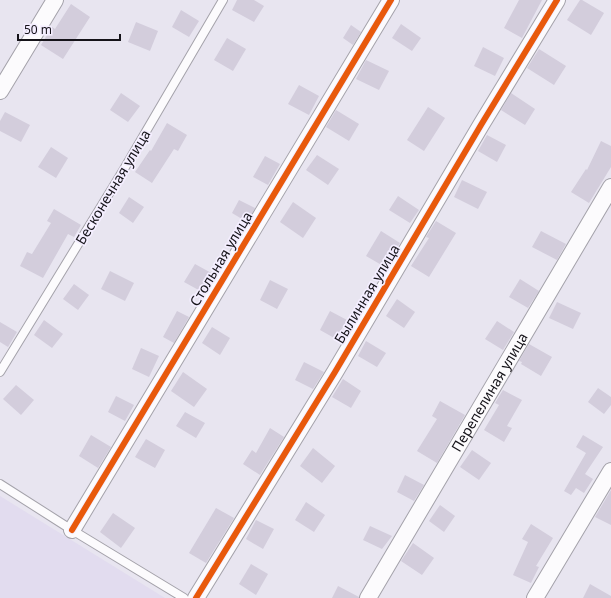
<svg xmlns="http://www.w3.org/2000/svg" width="611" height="598" font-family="'Noto Sans',sans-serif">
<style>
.built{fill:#e2dcef}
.building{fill:#d3cddc}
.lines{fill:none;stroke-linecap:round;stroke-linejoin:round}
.service-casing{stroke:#a4a2aa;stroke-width:10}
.minor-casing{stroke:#a4a2aa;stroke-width:18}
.service{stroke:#fcfbfd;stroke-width:8}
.minor{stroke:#fcfbfd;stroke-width:16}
.cycleway-casing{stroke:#f4eeff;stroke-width:8}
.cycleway{stroke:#e8590c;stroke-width:6}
.labels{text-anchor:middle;stroke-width:3.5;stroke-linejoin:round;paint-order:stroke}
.street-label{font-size:14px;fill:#151319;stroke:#f4eeff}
</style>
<rect width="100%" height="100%" fill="#e8e5f0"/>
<!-- built -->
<path class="built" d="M0,496L165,598H0Z"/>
<!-- building -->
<g class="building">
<path d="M237,0H254L264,6L254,22L232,10Z"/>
<path d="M519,0H542L522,38L504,28Z"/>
<path d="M580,0H582L604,13L591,35L567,20Z"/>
<path d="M71,4L90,17L63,59L41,45L52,27L55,29Z"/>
<path d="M181,10L199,21L189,37L172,27Z"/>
<path d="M136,22L158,31L150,51L128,42Z"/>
<path d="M401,24L421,38L412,51L392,38Z"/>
<path d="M351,25L361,32L353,45L343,38Z"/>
<path d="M227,38L246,49L233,71L214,60Z"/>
<path d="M483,47L504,58L495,76L474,66Z"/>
<path d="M539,49L566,66L554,85L527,68Z"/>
<path d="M366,60L389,71L379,90L356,79Z"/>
<path d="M299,85L319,96L309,115L288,104Z"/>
<path d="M121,93L140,106L128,122L110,110Z"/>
<path d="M511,93L535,109L525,125L501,110Z"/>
<path d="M428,107L445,118L424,151L407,140Z"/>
<path d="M336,110L359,124L349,141L326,127Z"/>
<path d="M5,112L30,125L21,142L0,131V121Z"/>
<path d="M167,123L187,135L178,151L174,149L152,183L135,172L150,150L151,151Z"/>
<path d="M487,135L506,145L497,162L478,151Z"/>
<path d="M601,141L611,146V167L589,203L571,192L586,169L587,170Z"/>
<path d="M51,147L68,158L56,178L38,167Z"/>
<path d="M317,155L339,169L328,185L306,170Z"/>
<path d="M265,156L280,164L268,185L253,177Z"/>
<path d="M462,180L487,192L478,209L454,197Z"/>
<path d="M398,196L419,210L410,223L389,210Z"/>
<path d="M129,197L144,207L133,223L119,213Z"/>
<path d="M239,200L255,208L247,222L232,213Z"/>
<path d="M293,202L316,218L303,238L280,222Z"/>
<path d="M54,209L81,225L74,237L68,234L43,278L20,266L27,252L32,254L51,223L47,221Z"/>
<path d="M436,221L456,233L429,277L411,266L429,238L426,237Z"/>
<path d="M381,231L400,243L385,267L366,256Z"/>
<path d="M541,231L566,244L557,260L532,247Z"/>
<path d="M195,264L215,275L204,293L184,282Z"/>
<path d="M110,271L134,283L125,301L101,289Z"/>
<path d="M520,279L539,291L528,308L509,297Z"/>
<path d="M270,280L288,289L277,309L260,300Z"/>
<path d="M74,284L89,295L78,310L63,299Z"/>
<path d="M397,299L415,312L404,328L386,316Z"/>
<path d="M557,302L581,313L573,329L549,318Z"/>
<path d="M177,311L189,317L174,343L163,337Z"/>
<path d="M330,311L347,320L336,339L320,330Z"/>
<path d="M44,320L63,334L52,348L34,335Z"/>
<path d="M497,321L514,332L503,350L485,339Z"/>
<path d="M0,322L17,332L8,347L0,342Z"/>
<path d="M212,327L230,338L220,355L202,343Z"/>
<path d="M366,341L386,353L377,367L358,356Z"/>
<path d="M529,344L552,357L541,376L521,364L522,362L519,361Z"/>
<path d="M141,348L159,356L149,377L132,369Z"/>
<path d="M304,362L324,372L313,389L295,380Z"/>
<path d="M183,372L207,389L194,407L171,391Z"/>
<path d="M343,379L361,391L351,408L332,397Z"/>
<path d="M16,385L34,400L21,415L3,399Z"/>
<path d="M598,388L611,397V405L604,414L588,402Z"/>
<path d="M503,390L522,400L507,426L512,428L504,442L484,430L499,405L495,403Z"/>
<path d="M116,396L134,405L125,421L108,412Z"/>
<path d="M440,401L465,415L437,463L417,451L437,419L432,416Z"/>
<path d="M185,412L205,423L196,438L176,426Z"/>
<path d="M270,428L284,437L260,475L243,464L252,450L256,453Z"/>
<path d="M91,435L111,447L98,468L79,456Z"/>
<path d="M583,435L603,447L585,474L593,479L584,493L576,488L571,495L564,491L586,453L576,447Z"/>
<path d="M146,439L165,450L155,468L135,457Z"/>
<path d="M313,448L335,466L322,483L300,466Z"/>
<path d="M472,450L491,463L479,480L460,467Z"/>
<path d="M405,475L424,485L414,501L397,492Z"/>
<path d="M611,490V525L595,517Z"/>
<path d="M306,502L325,515L314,532L295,520Z"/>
<path d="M440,505L455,516L444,532L429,521Z"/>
<path d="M216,508L234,518L206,563L189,553Z"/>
<path d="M113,513L135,528L121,548L100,532Z"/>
<path d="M256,520L274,529L263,549L246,539Z"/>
<path d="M531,524L553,538L536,566L539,567L531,583L513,575L528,542L522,539Z"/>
<path d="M370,526L392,536L382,549L363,540Z"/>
<path d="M413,543L434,558L422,575L401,561Z"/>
<path d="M251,564L268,574L256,595L239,584Z"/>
<path d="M590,584L611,596V598H583Z"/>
<path d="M338,586L359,597V598H332Z"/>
</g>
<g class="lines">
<!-- service casing -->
<g class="service-casing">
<g id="service">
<path d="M0,372L124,169L223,0"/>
<path d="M0,484L72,530L184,598"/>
</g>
</g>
<!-- minor casing -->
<g class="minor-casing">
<g id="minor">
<path d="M0,91L55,0"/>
<path d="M72,530L391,0"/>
<path d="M196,598L335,372L481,125L557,0"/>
<path id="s1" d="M368,598L611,187"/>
<path d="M535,598L611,471"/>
</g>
</g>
<!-- service -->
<use href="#service" class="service"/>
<!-- minor -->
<use href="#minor" class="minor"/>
<!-- cycleway casing -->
<g class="cycleway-casing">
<g id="cycleway">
<path d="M72,530L391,0"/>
<path d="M196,598L335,372L481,125L557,0"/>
</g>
</g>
<!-- cycleway -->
<use href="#cycleway" class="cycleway"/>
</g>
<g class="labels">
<!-- street labels -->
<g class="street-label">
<text transform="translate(113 187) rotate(-59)" y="5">Бесконечная улица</text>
<text transform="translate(221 259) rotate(-59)" y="5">Стольная улица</text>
<text transform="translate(367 294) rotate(-59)" y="5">Былинная улица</text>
<text dy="5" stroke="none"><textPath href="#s1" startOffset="239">Перепелиная улица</textPath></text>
</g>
</g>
<!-- scale -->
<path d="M18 34v6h102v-6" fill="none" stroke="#151319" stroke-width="2"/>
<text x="24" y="34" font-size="12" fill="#151319" stroke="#f4eeff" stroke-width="3" paint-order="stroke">50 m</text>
</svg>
